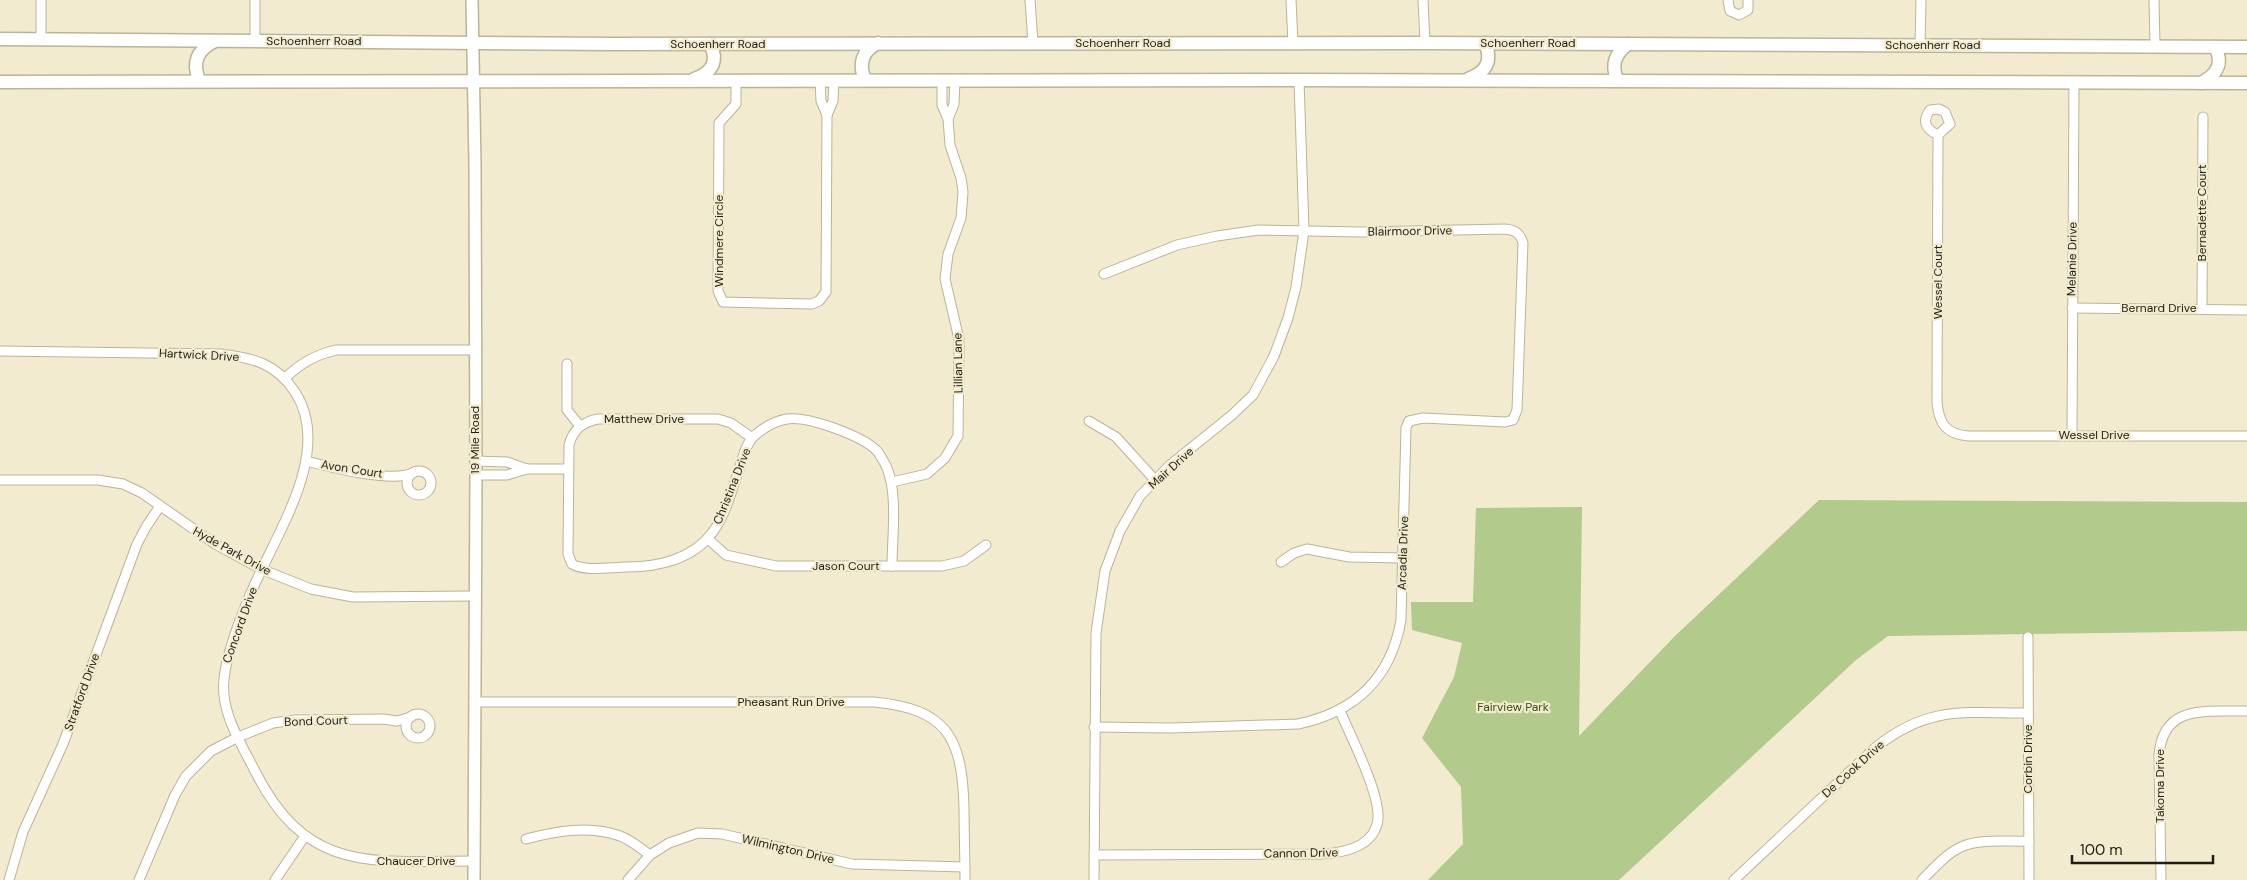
<svg xmlns="http://www.w3.org/2000/svg" width="2247" height="880" font-family="'DM Sans',sans-serif">
<style>
.green{fill:#b2ca8b}
.lines{fill:none;stroke-linecap:round;stroke-linejoin:round}
.minor-casing{stroke:#bab499;stroke-width:11}
.tertiary-casing{stroke:#bab499;stroke-width:14}
.secondary-casing{stroke:#bab499;stroke-width:15}
.minor{stroke:#fff;stroke-width:9}
.tertiary{stroke:#fff;stroke-width:11}
.secondary{stroke:#fff;stroke-width:12}
.labels{text-anchor:middle;stroke-width:4.5;stroke-linejoin:round;paint-order:stroke}
.street-label{font-size:12px;fill:#201e13;stroke:#f2ebcf}
.park-label{font-size:12px;fill:#3b4d12;stroke:#f2ebcf}
</style>
<rect width="100%" height="100%" fill="#f2ebcf"/>
<!-- green -->
<path class="green" d="M1819,500L2247,502V631L1888,636L1856,660L1619,880H1428L1463,844L1461,787L1422,738L1454,677L1462,643L1412,630L1411,602H1473L1476,508L1582,507L1579,736L1674,637Z"/>
<g class="lines">
<!-- minor casing -->
<g class="minor-casing">
<g id="minor">
<path d="M41,0V40"/>
<path d="M1030,0L1033,43"/>
<path d="M1291,0L1293,44"/>
<path d="M1423,0L1425,43"/>
<path d="M1728,0L1730,11L1739,15L1748,10V0"/>
<path d="M2154,0L2155,46"/>
<path d="M255,41V0"/>
<path d="M1920,45L1921,0"/>
<path d="M736,80V104L719,123L718,291L723,302L812,304L819,301L826,292L827,115"/>
<path d="M820,80L821,101L827,115L833,101L834,80"/>
<path d="M948,119L954,104L955,80"/>
<path d="M1938,135C1925,129 1922,121 1930,110L1939,109L1945,112L1950,124L1938,135L1937,402C1939,424 1946,434 1968,436H2247"/>
<path d="M2072,308L2247,310"/>
<path d="M2202,308L2203,117"/>
<path d="M0,351L221,354C253,358 276,363 295,392C330,446 286,518 262,569C248,597 227,649 224,679C220,712 241,743 255,771C307,875 374,861 474,861"/>
<path d="M567,364V410L580,426"/>
<path d="M285,378C301,363 315,355 336,350H474"/>
<path d="M1089,421L1116,437L1155,480"/>
<path d="M2072,435L2074,83"/>
<path d="M752,438L731,423L718,419H598C583,422 573,429 569,445L568,554L572,564C585,572 611,567 627,567C658,567 693,559 712,533C726,515 731,491 739,470C742,460 746,443 754,436C763,428 775,421 787,419C808,416 864,436 878,452C881,457 885,463 887,468C898,495 892,538 892,566"/>
<path d="M306,461C331,467 390,483 413,473"/>
<path d="M476,461L507,462L527,469L507,475H476"/>
<path d="M527,469H568"/>
<circle cx="419" cy="483" r="12"/>
<path d="M0,480H98L123,484L142,493L215,544L261,569L311,589L353,597L474,596"/>
<path d="M892,482L927,474L945,458L958,436L959,339L945,279L948,254L961,218L963,192L961,178L950,145L948,119L942,105V80"/>
<path d="M708,539L726,555L776,566H942L964,561L986,545"/>
<path d="M1281,562L1294,553L1307,549L1349,557L1404,558"/>
<path d="M2028,637L2029,880"/>
<path d="M474,702H874C947,709 962,737 964,807C964,832 965,856 965,880"/>
<circle cx="418" cy="726" r="12"/>
<path d="M1094,727L1171,728L1298,724C1355,712 1391,678 1401,620L1406,428L1409,421L1423,418L1505,422L1513,420L1517,410L1518,384L1523,243C1520,233 1515,230 1505,229L1361,232L1259,230L1217,236L1177,245L1104,274"/>
<path d="M526,839C556,831 590,825 620,836C631,840 640,848 650,855"/>
<path d="M1094,855L1321,854C1343,853 1375,847 1378,819C1380,793 1351,737 1340,711"/>
<path d="M9,880L23,832L63,744L137,544L146,527L160,506"/>
<path d="M139,880L175,795L186,776L211,751L238,737L273,723L295,720L383,719L397,721L411,717"/>
<path d="M275,880L305,836"/>
<path d="M628,880L650,855L669,843L698,833L722,834L852,864L965,867"/>
<path d="M1094,880L1096,633L1105,571L1120,531L1140,496L1170,465L1232,415L1253,395L1274,356L1288,318L1296,287L1304,231L1299,80"/>
<path d="M1734,880L1876,747C1929,705 1965,713 2028,713"/>
<path d="M1922,880C1934,868 1946,854 1961,847C1981,838 2008,842 2029,841"/>
<path d="M2161,880L2159,755C2163,703 2208,712 2247,711"/>
</g>
</g>
<!-- tertiary casing -->
<g class="tertiary-casing">
<path id="tertiary" d="M472,0L475,164L476,475L474,880"/>
</g>
<!-- secondary casing -->
<g class="secondary-casing">
<g id="secondary">
<path d="M0,39L613,44L1425,43L2247,47"/>
<path d="M694,79C712,73 719,61 710,44"/>
<path d="M1468,79C1486,72 1493,62 1485,43"/>
<path d="M199,80C192,62 197,50 215,41"/>
<path d="M865,80C858,64 862,51 878,43"/>
<path d="M1617,80C1611,64 1615,54 1628,44"/>
<path d="M0,82L1299,80L2247,83"/>
<path d="M2201,83C2217,74 2224,64 2215,47"/>
</g>
</g>
<!-- minor -->
<use href="#minor" class="minor"/>
<!-- tertiary -->
<use href="#tertiary" class="tertiary"/>
<!-- secondary -->
<use href="#secondary" class="secondary"/>
</g>
<g class="labels">
<!-- street labels -->
<g class="street-label">
<text x="314" y="45">Schoenherr Road</text>
<text x="1123" y="47">Schoenherr Road</text>
<text x="1528" y="47">Schoenherr Road</text>
<text x="718" y="48">Schoenherr Road</text>
<text x="1933" y="49">Schoenherr Road</text>
<text transform="translate(2202 213) rotate(-90)" y="4">Bernadette Court</text>
<text transform="translate(1410 231) rotate(-1)" y="4">Blairmoor Drive</text>
<text transform="translate(719 241) rotate(-90)" y="4">Windmere Circle</text>
<text transform="translate(2072 259) rotate(-89)" y="4">Melanie Drive</text>
<text transform="translate(1938 282) rotate(-90)" y="4">Wessel Court</text>
<text x="2159" y="312">Bernard Drive</text>
<text transform="translate(199 355) rotate(3)" y="4">Hartwick Drive</text>
<text transform="translate(958 363) rotate(-91)" y="4">Lillian Lane</text>
<text x="644" y="423">Matthew Drive</text>
<text x="2094" y="439">Wessel Drive</text>
<text transform="translate(475 440) rotate(-90)" y="4">19 Mile Road</text>
<text transform="translate(1171 468) rotate(-42)" y="4">Mair Drive</text>
<text transform="translate(352 469) rotate(9)" y="4">Avon Court</text>
<text transform="translate(732 486) rotate(-68)" y="4">Christina Drive</text>
<text transform="translate(232 551) rotate(29)" y="4">Hyde Park Drive</text>
<text transform="translate(1403 553) rotate(-88)" y="4">Arcadia Drive</text>
<text x="846" y="570">Jason Court</text>
<text transform="translate(240 625) rotate(-70)" y="4">Concord Drive</text>
<text transform="translate(82 692) rotate(-70)" y="4">Stratford Drive</text>
<text x="791" y="706">Pheasant Run Drive</text>
<text transform="translate(316 721) rotate(-2)" y="4">Bond Court</text>
<text transform="translate(2028 759) rotate(-90)" y="4">Corbin Drive</text>
<text transform="translate(1853 769) rotate(-42)" y="4">De Cook Drive</text>
<text transform="translate(2160 786) rotate(-90)" y="4">Takoma Drive</text>
<text transform="translate(788 849) rotate(13)" y="4">Wilmington Drive</text>
<text transform="translate(1301 853) rotate(-1)" y="4">Cannon Drive</text>
<text x="416" y="865">Chaucer Drive</text>
</g>
<!-- park labels -->
<g class="park-label">
<text x="1513" y="711">Fairview Park</text>
</g>
</g>
<!-- scale -->
<path d="M2072 855v8h141v-8" fill="none" stroke="#201e13" stroke-width="2.5"/>
<text x="2080" y="855" font-size="15" fill="#201e13" stroke="#f2ebcf" stroke-width="4" paint-order="stroke">100 m</text>
</svg>
